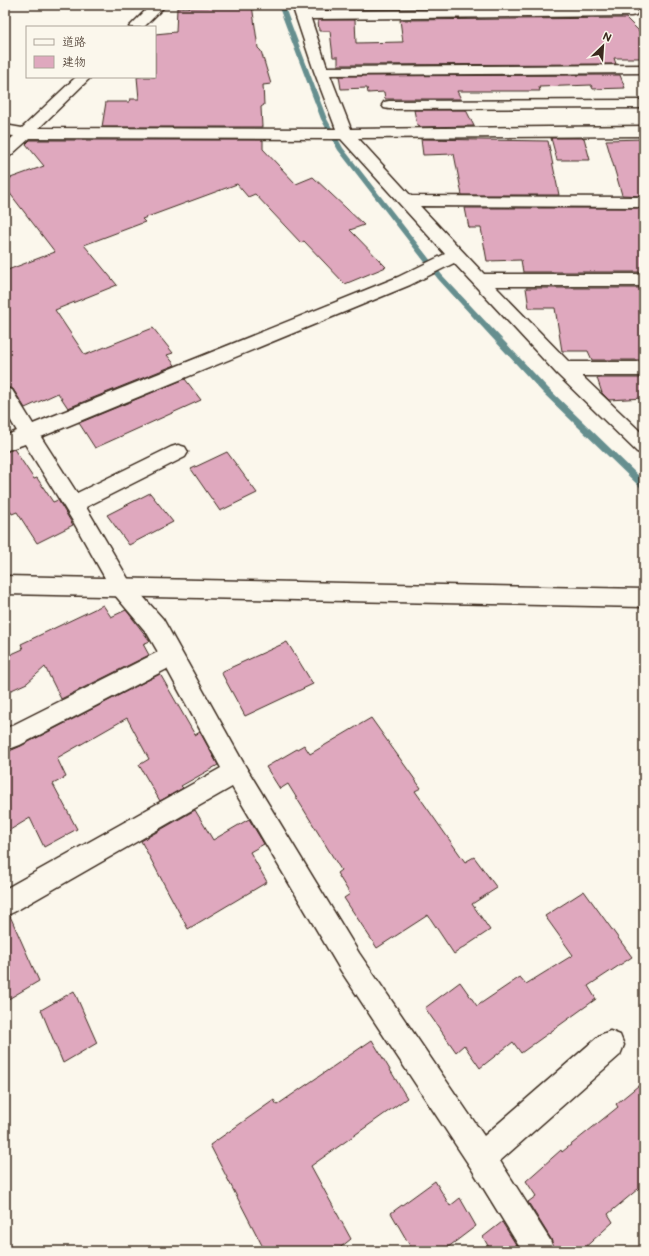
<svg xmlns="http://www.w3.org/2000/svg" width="649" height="1256" font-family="'Balsamiq Sans','Klee One',sans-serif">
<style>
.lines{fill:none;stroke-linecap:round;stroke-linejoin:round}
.stream{fill:#668f8f;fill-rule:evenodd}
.building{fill:#dfa8be;stroke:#3b2a1e}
.street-casing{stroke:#3b2a1e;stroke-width:3}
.secondary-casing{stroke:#3b2a1e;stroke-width:3}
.street{fill:#fbf7ec;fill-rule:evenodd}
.secondary{fill:#fbf7ec;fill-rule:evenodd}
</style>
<rect width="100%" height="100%" fill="#fbf7ec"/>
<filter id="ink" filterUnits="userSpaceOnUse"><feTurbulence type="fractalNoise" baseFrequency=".025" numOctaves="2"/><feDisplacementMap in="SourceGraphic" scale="8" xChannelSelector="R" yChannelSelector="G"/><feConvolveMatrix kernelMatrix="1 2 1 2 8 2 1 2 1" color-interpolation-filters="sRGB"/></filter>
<g filter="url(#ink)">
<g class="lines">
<!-- stream -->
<path class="stream" d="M278,5H284L327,119L343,148L442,275L548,388L644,481V489L641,488L542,392L438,279L338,150L321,119Z"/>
</g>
<!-- building -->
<g class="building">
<path d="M209,5H252L258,48L261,51L271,84L263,85L264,105L261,107L262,127H102L106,102H129L130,99H139L137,77H155V34L176,32L177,8L209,7Z"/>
<rect x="318" y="5" width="29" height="4"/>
<path d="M441,5H613L614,7L442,8Z"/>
<path d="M626,18L644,36V58H614L616,64L338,65V57H333L330,31H319L318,20H355L356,43L403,42L400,20Z"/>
<path d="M620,75L625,88L593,89L591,85L539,87L540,91H457L461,99H385L384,92L368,93L367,88L341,89L339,76Z"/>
<path d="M414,110H466L474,126L419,127V125H417Z"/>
<path d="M551,138H584L590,160H557Z"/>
<path d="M421,139L548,141L559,195H462L454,154L423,155Z"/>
<path d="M644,139V196L622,195L606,140Z"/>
<path d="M30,140H263V149L296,184L313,177L364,225L350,230L386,267L345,284L304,241L301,243L255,194L248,197L237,184L142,219L145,222L84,245L117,285L55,310L85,355L153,328L173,353L167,355L175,365L68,408L58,393L25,408L13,389L5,387V271L55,252L5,187V180L44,166L26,144Z"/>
<path d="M465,208H644V272H523L521,260L487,261L481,228H469Z"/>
<path d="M526,288H644V360H592L588,351H562L555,308H529Z"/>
<path d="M597,378H644V398L609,400L602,393Z"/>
<path d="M185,379L201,400L95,448L79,423Z"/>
<path d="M14,449L34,479L37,478L53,502L58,500L73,525L37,543L17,512L12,514L5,502V452Z"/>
<path d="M227,452L257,493L220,511L191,469Z"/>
<path d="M150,493L173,522L129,545L107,515Z"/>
<path d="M103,605L111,617L126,610L150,641L143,644L149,655L61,699L45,667L27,683L5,693V657L23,649L21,644Z"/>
<path d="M287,642L313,684L245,716L221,672Z"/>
<path d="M160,674L195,735L200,732L218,765L181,786L183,788L160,801L139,765L149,759L127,718L57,758L66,777L53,784L77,829L44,847L30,818L5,833V753L21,746Z"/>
<path d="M371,718L421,788L415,791L465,862L474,857L497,888L472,904L490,930L454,954L428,915L377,948L344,898L350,894L337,873L341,870L288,784L280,789L266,767L304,745L310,754Z"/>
<path d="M195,810L213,840L249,819L264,844L250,852L267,882L188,929L141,841Z"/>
<path d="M584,891L632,957L588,986L596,999L521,1053L513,1042L480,1068L464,1045L456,1052L425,1008L460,982L477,1006L520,977L526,984L573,955L545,916Z"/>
<path d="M10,916L39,981L5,1001V917Z"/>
<path d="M74,991L97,1043L63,1063L41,1010Z"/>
<path d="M372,1040L407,1098L311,1166L351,1239L336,1251H265L210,1145L274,1100L277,1105Z"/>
<path d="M644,1081V1184L608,1214L613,1222L581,1251H555L551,1239L528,1202L536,1196L526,1181L561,1150L562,1152L618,1107L616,1104Z"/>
<path d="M435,1181L450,1206L460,1198L476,1226L443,1251H413L391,1213Z"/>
<path d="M502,1222L520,1251H491L483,1237Z"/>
</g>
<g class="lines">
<!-- street casing -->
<g class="street-casing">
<g id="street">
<path d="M151,5H166L144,27H129Z"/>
<path d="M292,5H306L308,11L631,8L636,9L638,12L636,15L631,16L311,19L327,67L644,65V73L330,75L351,129L644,126V136L358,138L411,196L644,197V207L420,206L484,274H644V286H495L569,362H644V376H582L644,435V454L637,452L557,374L454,263L410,285L41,437L77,493L171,447L178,445L185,447L188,452L185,457L86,507L130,582L163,619L244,764L359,953L484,1136L600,1035L610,1031L620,1035L624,1045L620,1055L500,1161L550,1240L554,1251H522L471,1168L341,971L232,787L14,912L5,916V889L221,768L167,669L20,745L12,748L5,745V729L158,652L147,633L114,594L74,523L25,444L5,451V436L17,431L5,411V388L12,390L33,424L398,277L445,254L341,139L30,138L10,156L5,158V144L14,136L5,135V125L22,128L76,77H91L39,128L336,129L314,71Z"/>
<path d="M644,100V108L389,109L384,108L382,105L384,102L389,101Z"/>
</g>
</g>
<!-- secondary casing -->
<g class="secondary-casing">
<path id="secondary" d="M5,576L644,589V607L5,594Z"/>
</g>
<!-- street -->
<use href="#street" class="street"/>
<!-- secondary -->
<use href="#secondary" class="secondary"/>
</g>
</g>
<!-- margin -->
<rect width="649" height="1256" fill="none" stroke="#fbf7ec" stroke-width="20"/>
<rect x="10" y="10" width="629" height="1236" fill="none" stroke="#3b2a1e" stroke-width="1.5" filter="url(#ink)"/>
<!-- legend -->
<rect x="26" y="26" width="130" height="52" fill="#fbf7ec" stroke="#aea59a"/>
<rect x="34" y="39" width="20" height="6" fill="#fbf7ec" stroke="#aea59a"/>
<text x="62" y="46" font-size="12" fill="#3b2a1e">道路</text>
<rect x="34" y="56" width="20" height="12" fill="#dfa8be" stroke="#aea59a"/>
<text x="62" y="66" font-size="12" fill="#3b2a1e">建物</text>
<!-- north arrow -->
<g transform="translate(603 46) rotate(25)" stroke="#fbf7ec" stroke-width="3" paint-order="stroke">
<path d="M0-3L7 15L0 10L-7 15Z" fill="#3b2a1e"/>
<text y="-6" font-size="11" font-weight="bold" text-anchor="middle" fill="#3b2a1e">N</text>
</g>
</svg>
